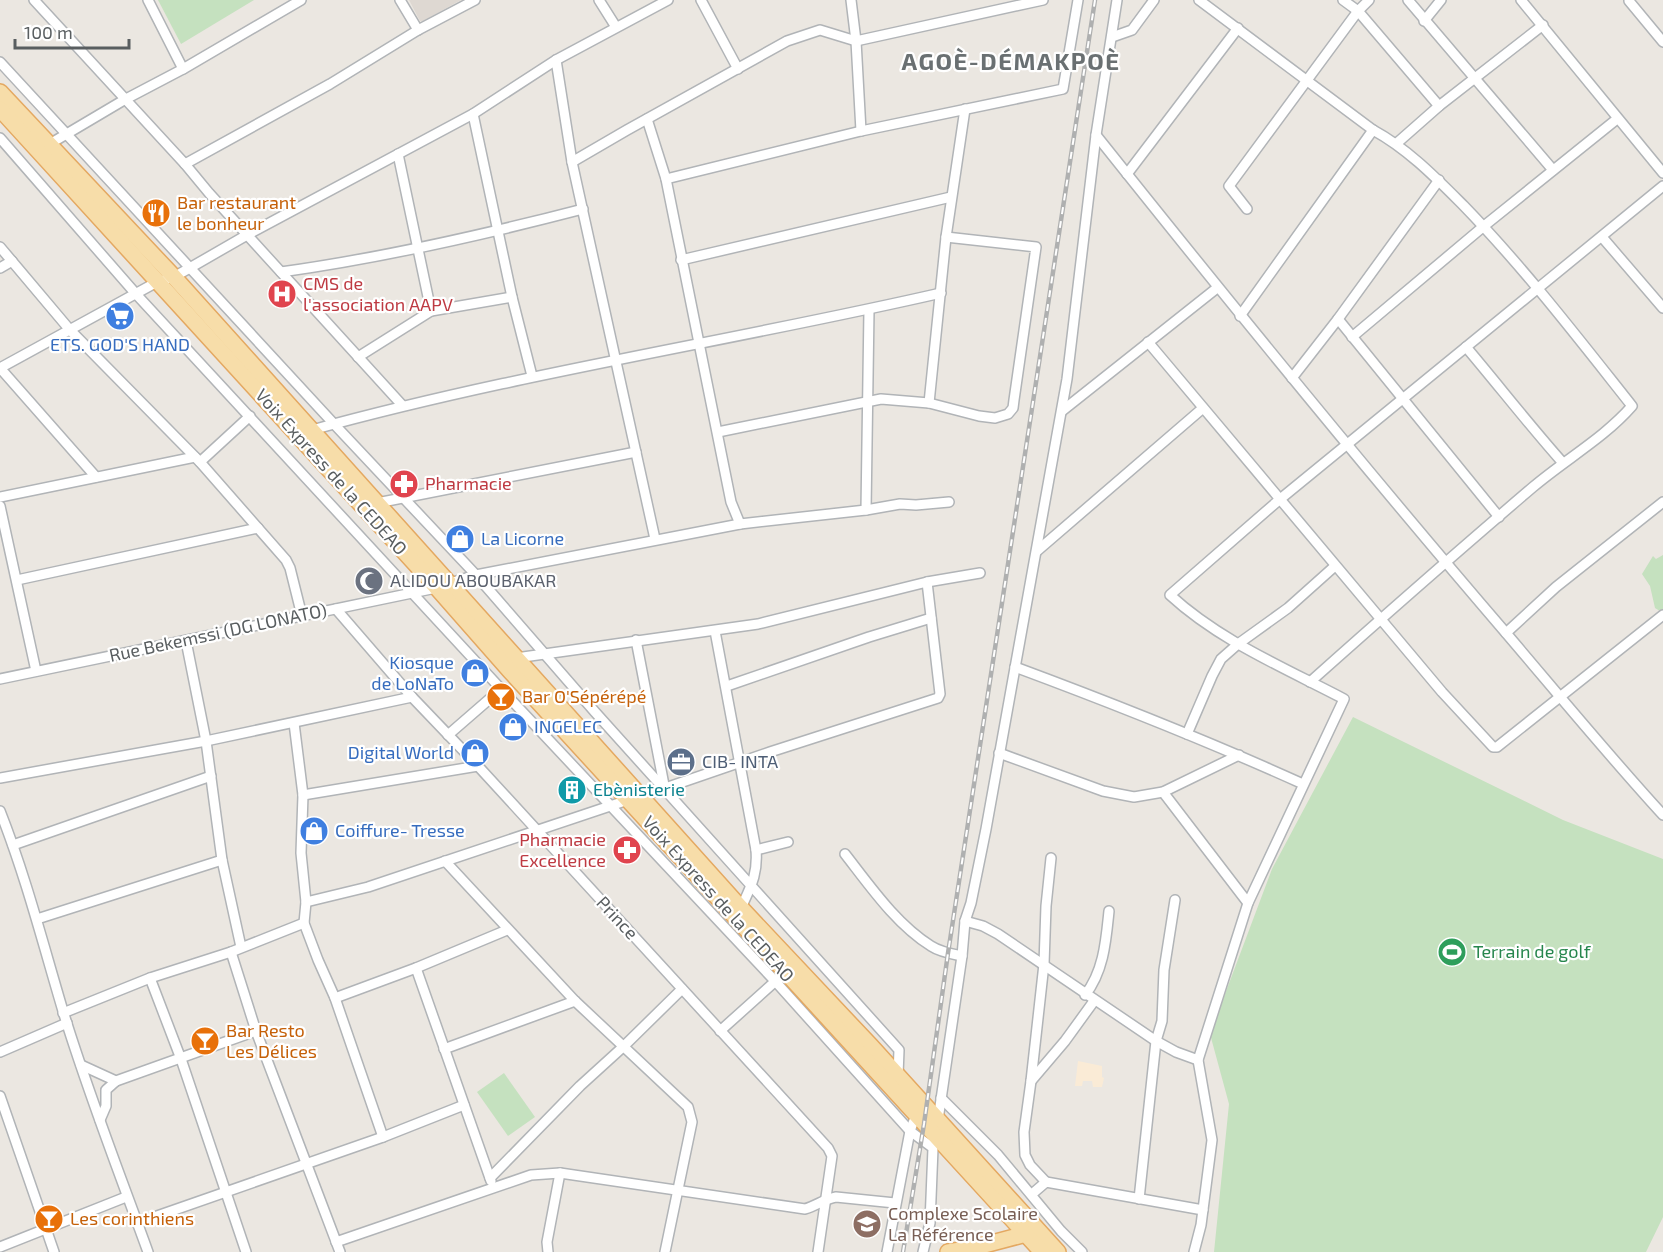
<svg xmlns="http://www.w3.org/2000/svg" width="1663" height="1252" font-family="'Exo 2',sans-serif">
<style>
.commercial{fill:#faebd6}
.education{fill:#ded8d2}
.green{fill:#c5e1bf}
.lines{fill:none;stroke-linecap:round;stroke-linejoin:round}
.street-casing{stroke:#b1b4b7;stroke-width:12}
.primary-casing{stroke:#e4a861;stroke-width:18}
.street{stroke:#fff;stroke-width:9}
.primary{stroke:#f7dda9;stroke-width:15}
.rail-casing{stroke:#afb0b0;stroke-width:4.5}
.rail{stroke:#fff;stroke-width:2;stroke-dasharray:7;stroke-linecap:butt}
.labels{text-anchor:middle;stroke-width:4.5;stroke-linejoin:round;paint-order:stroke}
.food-label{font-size:18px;fill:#c56008;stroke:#fff;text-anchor:start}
.health-label{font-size:18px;fill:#be3a42;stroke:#fff;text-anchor:start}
.shop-label{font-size:18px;fill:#366cbe;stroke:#fff;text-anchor:start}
.street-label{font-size:18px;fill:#595e60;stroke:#fff}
.worship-label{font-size:18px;fill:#5b616d;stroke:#fff;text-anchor:start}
.service-label{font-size:18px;fill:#4e5e75;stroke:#fff;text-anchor:start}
.culture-label{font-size:18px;fill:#0d838f;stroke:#fff;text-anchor:start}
.leisure-label{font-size:18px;fill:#27864d;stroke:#fff;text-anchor:start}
.education-label{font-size:18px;fill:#785e54;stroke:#fff;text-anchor:start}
.district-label{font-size:24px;font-weight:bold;letter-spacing:1.5px;fill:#6a7072;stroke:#fff}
</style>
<rect width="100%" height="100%" fill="#ebe7e1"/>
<!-- commercial -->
<path class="commercial" d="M1078,1061L1102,1066V1077L1104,1078L1102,1087H1093L1092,1081H1083L1082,1086H1075Z"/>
<!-- education -->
<path class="education" d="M409,0H461L423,21H420Z"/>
<!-- green -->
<g class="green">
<path d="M158,0H254L181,44Z"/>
<path d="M1663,555V613L1655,608L1650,586L1642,574L1653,556L1656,559Z"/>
<path d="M1353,717L1563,820L1663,859V1217L1646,1252H1214L1229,1104L1210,1034L1272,869Z"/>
<path d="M504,1073L535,1117L508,1136L477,1092Z"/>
</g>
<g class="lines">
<!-- street casing -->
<g class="street-casing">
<g id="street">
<path d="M34,0L185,164L209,193L402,405"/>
<path d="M148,0L183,69"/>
<path d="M400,0L418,30"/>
<path d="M599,0L616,27"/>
<path d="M701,0L738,69"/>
<path d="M851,0L856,41L861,131"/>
<path d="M1199,0L1373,130C1408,149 1436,178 1464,206C1525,269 1578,338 1632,406C1604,438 1566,459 1533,487C1458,551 1384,616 1310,682"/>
<path d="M1343,0L1358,11L1439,106"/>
<path d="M1408,0L1553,170"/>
<path d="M1521,0L1663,173"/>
<path d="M1629,1L1663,42"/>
<path d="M1424,21L1441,0"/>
<path d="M1112,37L1132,30L1154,0"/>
<path d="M556,60L572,162L655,539"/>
<path d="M0,62L334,424L476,575L595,712L899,1050L898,1075"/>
<path d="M473,114L512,297L532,376"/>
<path d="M647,119L666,179L731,502L740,524"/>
<path d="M1096,135C1230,303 1366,470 1506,633C1558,694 1609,756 1663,815"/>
<path d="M0,138L136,294L501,689L775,981L910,1131L933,1148L930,1223L923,1252"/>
<path d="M1397,143L1439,106L1543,25"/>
<path d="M48,145L124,100L183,69L301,0"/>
<path d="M572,162L627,130L787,41L820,30L856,41L1043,0"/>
<path d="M185,164L330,84L418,30L475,0"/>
<path d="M1127,174L1238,28"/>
<path d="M666,179L861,131L1063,89L1078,0"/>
<path d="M1247,209L1229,186L1358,11L1369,0"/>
<path d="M1602,237L1663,308"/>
<path d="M0,247L70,330L200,462L286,560L290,568L302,616"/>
<path d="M681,260L951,197"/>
<path d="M0,268L12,261"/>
<path d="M281,272C382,258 483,235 583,209"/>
<path d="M431,311L512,297"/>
<path d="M1240,316L1373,130"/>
<path d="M1338,319L1499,517"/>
<path d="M1352,337L1484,226L1617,119"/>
<path d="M1148,342L1442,692L1493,747H1497L1663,615"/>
<path d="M1466,347C1499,386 1530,426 1563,463"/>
<path d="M358,357L431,311L398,154"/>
<path d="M0,368L157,282L174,277L247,235L473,114L556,60L668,0"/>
<path d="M0,368L96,477"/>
<path d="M1292,378L1338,319L1439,180"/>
<path d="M929,403L946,237L965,109"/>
<path d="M1062,411L1217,288"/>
<path d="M312,430C519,373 732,341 941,293"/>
<path d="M718,432L881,399L929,403L979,416L995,418L1008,414L1013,408L1014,400L1036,247L946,237"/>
<path d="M200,462L250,416"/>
<path d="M0,497L195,457"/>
<path d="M377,503L636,452"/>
<path d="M0,506L36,671"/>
<path d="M866,510L869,310"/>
<path d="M1037,551L1203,408"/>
<path d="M17,580L258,528"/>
<path d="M450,583L476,575L740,524L866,510L900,504L916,505L949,502"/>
<path d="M336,609L412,697L478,766L828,1148L832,1156L818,1252"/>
<path d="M715,631L756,850C758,874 751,886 741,908"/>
<path d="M1506,633L1556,587L1663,502"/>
<path d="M636,640L664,785"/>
<path d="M186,641L206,741L222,860L241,947"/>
<path d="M516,658L758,624L927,582L980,573"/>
<path d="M1015,667C1112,703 1208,741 1303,784"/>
<path d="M0,679L436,588"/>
<path d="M727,686L869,637L931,618"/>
<path d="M294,723L303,795L301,853L306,902L304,923L318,960L335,998L383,1137"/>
<path d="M1187,734L1212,676L1221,659L1238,644L1288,608L1335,566"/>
<path d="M448,735L501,689"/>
<path d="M999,753L1103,791L1134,797L1163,792L1239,755"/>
<path d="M0,778L206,741L412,697"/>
<path d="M1163,792L1248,903"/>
<path d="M303,795L478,766"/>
<path d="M642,796L770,752L938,698L940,694L927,582"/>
<path d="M0,811C26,877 43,944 63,1011C88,1093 119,1172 148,1252"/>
<path d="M13,845L211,776"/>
<path d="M756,850L788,842"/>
<path d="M845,854C870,886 896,924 931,946C940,952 952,954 962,956"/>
<path d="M445,861L575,1001L688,1107L692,1122L665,1252"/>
<path d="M306,902L368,887L628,800"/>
<path d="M37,919L222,860"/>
<path d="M965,921L983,926L998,934L1156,1041L1176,1052L1198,1060"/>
<path d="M231,952L256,1031L340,1252"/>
<path d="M416,968L491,1181"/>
<path d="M150,978L181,1059L246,1252"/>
<path d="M1085,995C1104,971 1106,940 1109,911"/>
<path d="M335,998L416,968L507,930"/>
<path d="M63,1013L150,978L231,952L304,923"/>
<path d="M720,1031L779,978"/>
<path d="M444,1049L575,1001"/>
<path d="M0,1052L67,1023"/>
<path d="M81,1065L116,1081L256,1031"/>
<path d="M1031,1081L1065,1041L1094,1001"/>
<path d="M0,1096L54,1252"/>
<path d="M941,1098L998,1155L1061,1231L1082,1252"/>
<path d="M100,1120L106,1106V1090L116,1081"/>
<path d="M938,1120L962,956L965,921L971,903L986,829L1067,379L1096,135L1117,0"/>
<path d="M490,1178L580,1086L624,1046L682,989"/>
<path d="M1046,1182L1030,1165L1025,1155L1024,1132L1031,1081L1044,964L1046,906L1051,858"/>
<path d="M1032,1194L1046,1182L1203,1210"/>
<path d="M1139,1199L1156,1041L1162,1021L1164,970L1175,900"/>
<path d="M137,1223L383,1137L464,1105"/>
<path d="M336,1242L531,1175L560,1173L805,1209C816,1206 824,1199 836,1197L895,1203"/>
<path d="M0,1247L126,1197"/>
<path d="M548,1252L547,1242L560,1173"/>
<path d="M887,1252L910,1131L916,1115"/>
<path d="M1194,1252L1201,1225L1212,1140L1198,1060L1248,903L1344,699C1285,668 1220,641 1170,595L1279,500L1663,186"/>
</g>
</g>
<!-- primary casing -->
<g class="primary-casing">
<g id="primary">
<path d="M0,92L174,277L741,908L871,1046L1058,1252"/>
<path d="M0,109L429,579L510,671L1042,1252"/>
<path d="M948,1252L973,1248L1026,1234"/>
</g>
</g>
<!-- street -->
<use href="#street" class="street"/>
<!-- primary -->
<use href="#primary" class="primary"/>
<!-- rail casing -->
<g class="rail-casing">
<path id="rail" d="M903,1252L924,1124L948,953L1095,0"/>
</g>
<!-- rail -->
<use href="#rail" class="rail"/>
</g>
<!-- icons -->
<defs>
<g id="restaurant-disc" transform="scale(1.5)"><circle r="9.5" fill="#e8710a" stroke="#fff"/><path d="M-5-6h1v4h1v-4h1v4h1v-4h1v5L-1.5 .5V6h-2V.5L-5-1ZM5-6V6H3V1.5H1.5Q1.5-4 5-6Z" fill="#fff"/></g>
<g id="hospital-disc" transform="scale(1.5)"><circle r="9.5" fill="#e0444e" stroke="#fff"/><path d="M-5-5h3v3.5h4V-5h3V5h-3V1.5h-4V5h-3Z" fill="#fff"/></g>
<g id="supermarket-disc" transform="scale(1.5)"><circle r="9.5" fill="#3f7fe0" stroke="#fff"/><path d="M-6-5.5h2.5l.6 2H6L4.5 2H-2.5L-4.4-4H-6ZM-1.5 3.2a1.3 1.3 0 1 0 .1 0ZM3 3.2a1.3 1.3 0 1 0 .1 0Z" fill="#fff"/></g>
<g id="pharmacy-disc" transform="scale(1.5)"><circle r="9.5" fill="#e0444e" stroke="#fff"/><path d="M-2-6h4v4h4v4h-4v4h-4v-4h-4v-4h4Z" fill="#fff"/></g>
<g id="shop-disc" transform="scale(1.5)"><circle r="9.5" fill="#3f7fe0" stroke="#fff"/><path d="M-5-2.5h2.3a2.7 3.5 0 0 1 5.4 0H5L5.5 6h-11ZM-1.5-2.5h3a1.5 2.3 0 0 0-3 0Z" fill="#fff"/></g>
<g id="mosque-disc" transform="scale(1.5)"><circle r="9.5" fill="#6b7280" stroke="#fff"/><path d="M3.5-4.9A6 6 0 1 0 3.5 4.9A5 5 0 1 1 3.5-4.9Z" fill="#fff"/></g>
<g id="bar-disc" transform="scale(1.5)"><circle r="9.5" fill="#e8710a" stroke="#fff"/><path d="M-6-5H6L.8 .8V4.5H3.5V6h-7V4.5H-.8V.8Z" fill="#fff"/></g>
<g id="office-disc" transform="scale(1.5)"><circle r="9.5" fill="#5c6f8a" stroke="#fff"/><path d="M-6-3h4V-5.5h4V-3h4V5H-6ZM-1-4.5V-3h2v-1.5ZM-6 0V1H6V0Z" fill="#fff"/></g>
<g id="building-disc" transform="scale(1.5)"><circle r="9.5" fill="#0f9aa8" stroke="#fff"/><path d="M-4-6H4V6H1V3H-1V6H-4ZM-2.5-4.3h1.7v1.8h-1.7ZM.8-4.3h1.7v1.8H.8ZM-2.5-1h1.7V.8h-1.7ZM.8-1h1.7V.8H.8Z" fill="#fff"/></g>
<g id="stadium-disc" transform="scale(1.5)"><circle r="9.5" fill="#2e9e5b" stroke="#fff"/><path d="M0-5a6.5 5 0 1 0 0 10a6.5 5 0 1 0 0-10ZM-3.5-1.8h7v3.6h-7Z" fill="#fff"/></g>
<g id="school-disc" transform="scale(1.5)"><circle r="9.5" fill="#8d6e63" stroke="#fff"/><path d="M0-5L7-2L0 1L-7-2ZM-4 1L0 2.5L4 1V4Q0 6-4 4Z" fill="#fff"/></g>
</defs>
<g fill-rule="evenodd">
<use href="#restaurant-disc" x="156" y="213"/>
<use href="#hospital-disc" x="282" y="294"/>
<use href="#supermarket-disc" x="120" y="316"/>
<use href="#pharmacy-disc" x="404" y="484"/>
<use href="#shop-disc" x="460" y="539"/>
<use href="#mosque-disc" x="369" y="581"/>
<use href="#shop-disc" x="475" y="673"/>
<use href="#bar-disc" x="501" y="697"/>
<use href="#shop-disc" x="513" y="727"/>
<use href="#shop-disc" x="475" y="753"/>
<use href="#office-disc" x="681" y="762"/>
<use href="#building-disc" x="572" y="790"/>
<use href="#shop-disc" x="314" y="831"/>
<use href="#pharmacy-disc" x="627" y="850"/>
<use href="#stadium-disc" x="1452" y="952"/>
<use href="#bar-disc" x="205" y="1041"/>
<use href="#bar-disc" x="49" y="1219"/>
<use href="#school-disc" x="867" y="1224"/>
</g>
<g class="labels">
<!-- food labels -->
<g class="food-label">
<text x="177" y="209">Bar restaurant<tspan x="177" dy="21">le bonheur</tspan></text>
<text x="522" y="703">Bar O'Sépérépé</text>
<text x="226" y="1037">Bar Resto<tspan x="226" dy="21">Les Délices</tspan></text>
<text x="70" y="1225">Les corinthiens</text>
</g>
<!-- health labels -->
<g class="health-label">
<text x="303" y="290">CMS de<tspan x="303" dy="21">l'association AAPV</tspan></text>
<text x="425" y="490">Pharmacie</text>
<text x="606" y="846" text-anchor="end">Pharmacie<tspan x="606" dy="21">Excellence</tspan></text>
</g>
<!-- shop labels -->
<g class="shop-label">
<text x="120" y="351" text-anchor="middle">ETS. GOD'S HAND</text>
<text x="481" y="545">La Licorne</text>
<text x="454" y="669" text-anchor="end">Kiosque<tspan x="454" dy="21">de LoNaTo</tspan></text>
<text x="534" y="733">INGELEC</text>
<text x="454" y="759" text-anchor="end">Digital World</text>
<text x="335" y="837">Coiffure- Tresse</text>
</g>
<!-- street labels -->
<g class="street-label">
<text transform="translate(331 472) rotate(48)" y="6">Voix Express de la CEDEAO</text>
<text transform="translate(218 633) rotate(-12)" y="6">Rue Bekemssi (DG LONATO)</text>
<text transform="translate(718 899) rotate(48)" y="6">Voix Express de la CEDEAO</text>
<text transform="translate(617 918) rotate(47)" y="6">Prince</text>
</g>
<!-- worship labels -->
<g class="worship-label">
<text x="390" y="587">ALIDOU ABOUBAKAR</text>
</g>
<!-- service labels -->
<g class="service-label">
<text x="702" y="768">CIB- INTA</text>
</g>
<!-- culture labels -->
<g class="culture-label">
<text x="593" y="796">Ebènisterie</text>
</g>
<!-- leisure labels -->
<g class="leisure-label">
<text x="1473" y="958">Terrain de golf</text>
</g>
<!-- education labels -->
<g class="education-label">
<text x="888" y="1220">Complexe Scolaire<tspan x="888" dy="21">La Référence</tspan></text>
</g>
<!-- district labels -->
<g class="district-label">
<text x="1011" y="70">AGOÈ-DÉMAKPOÈ</text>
</g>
</g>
<!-- scale -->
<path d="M15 39v9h114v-9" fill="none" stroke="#595e60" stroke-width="3"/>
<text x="24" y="39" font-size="18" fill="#595e60" stroke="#ffffff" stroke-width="4.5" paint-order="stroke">100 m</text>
</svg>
